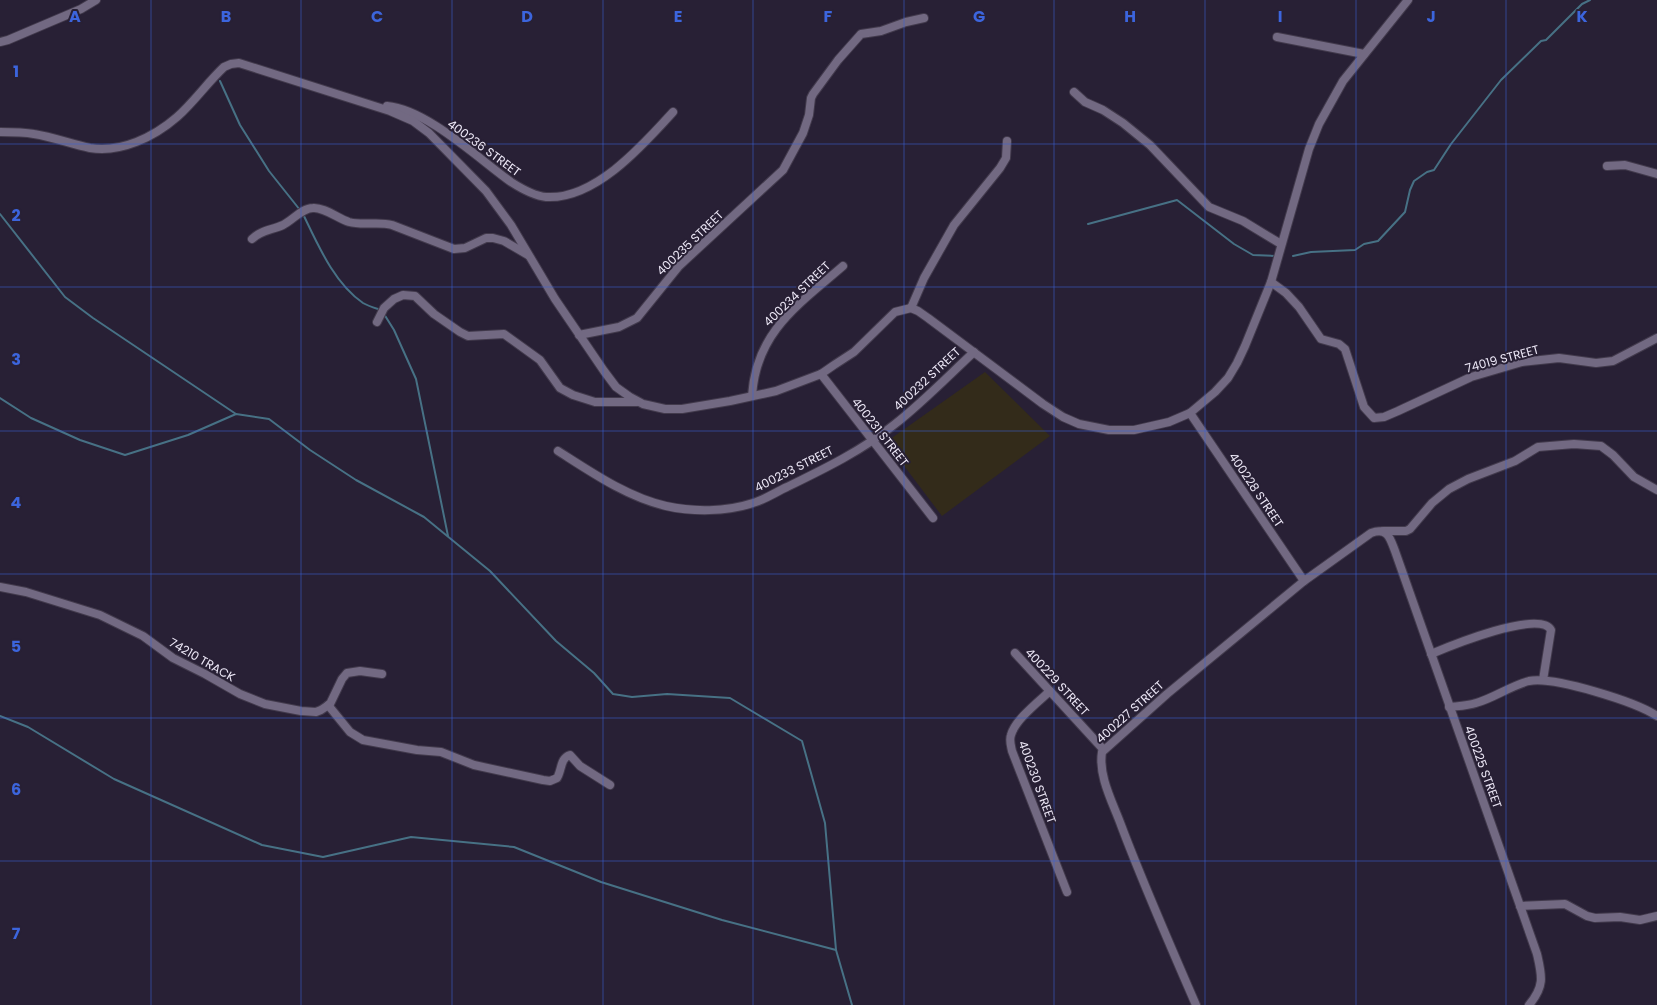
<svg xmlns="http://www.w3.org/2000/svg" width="1657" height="1005" font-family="Poppins,sans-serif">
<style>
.education{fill:#332b1a}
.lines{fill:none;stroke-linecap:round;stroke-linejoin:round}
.stream{stroke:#477185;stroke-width:2}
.minor-casing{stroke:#423a4c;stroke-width:10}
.minor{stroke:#726982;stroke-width:8}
.grid{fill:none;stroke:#3c65dd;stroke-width:1;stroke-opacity:0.55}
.labels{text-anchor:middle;stroke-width:4;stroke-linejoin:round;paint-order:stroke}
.street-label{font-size:12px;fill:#eee9f8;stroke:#282035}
.grid-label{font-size:16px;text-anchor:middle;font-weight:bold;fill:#3c65dd;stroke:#282035;stroke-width:4;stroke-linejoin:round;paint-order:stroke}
</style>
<rect width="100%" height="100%" fill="#282035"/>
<!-- education -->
<path class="education" d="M985,372L1050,436L942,516L886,442Z"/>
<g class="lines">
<!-- stream -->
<g class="stream">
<path d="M220,81L240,125L269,171L300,210"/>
<path d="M0,214L65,297L93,318L236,414"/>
<path d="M303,214C318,245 334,283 363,303C368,306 375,308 381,310"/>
<path d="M1088,224L1177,200L1234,244L1253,255L1275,256"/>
<path d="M1293,256L1311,252L1355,250L1364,244L1378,241L1405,212L1410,190L1414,181L1427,172L1434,170L1451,144L1501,80L1541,41L1546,40L1582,4L1590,0"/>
<path d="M384,314L394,330L416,379L448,536"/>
<path d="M0,398L31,418L80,440L125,455L188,435L236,414L269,419L310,450L356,480L424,517L490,571L556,641L594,673L613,694L632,697L667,694L730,698L802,741L825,823L836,950L852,1005"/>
<path d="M0,716L28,727L114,779L262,845L323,857L411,837L514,847L601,882L722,920L836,950"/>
</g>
<!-- minor casing -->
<g class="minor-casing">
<g id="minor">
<path d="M1277,37L1364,54"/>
<path d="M0,42L8,40L81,9L96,0"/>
<path d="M1074,92L1085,102L1103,110L1123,123L1150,145L1209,207L1243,221L1281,244"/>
<path d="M387,106C426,109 479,159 511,182C522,189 534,196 546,197C595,200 643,145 673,112"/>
<path d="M0,132C11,132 23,132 34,134C53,137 71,144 90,148C121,153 154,137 177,117C194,102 207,83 224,67L231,64L239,63L390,111L413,121L429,133L486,191L511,225L555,299L604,371L616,387L630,397L643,404L665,409H682L730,401L776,391L821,374L834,365L854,352L895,312L911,308L918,311L928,318L1043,404L1063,417L1079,424L1109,430H1134L1169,422L1190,413L1215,392L1228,378L1237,363L1245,346L1271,282L1309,149L1319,124L1343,81L1408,0"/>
<path d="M1607,166L1625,165L1657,174"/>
<path d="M252,239C261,230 272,230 283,225C293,220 302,208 313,208C324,207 339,219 349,222C364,226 378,221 392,225L454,249L465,248L486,238H493L504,241L528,255"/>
<path d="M1271,282L1286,293L1299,307L1321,339L1339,344L1345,349L1364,407L1374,418L1384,417L1398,411L1471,377L1522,362L1559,358L1596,363L1613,361L1657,338"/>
<path d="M911,308L924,278L954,225L1000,168L1006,158L1007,141"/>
<path d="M377,322L384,308L394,299L403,295L415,296L434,314L460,332L468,336L504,334L540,360L560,388L573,395L595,402H637"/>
<path d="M579,335L619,327L637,318L679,266L783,170L803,133L809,115L811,98L813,94L838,60L861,34L881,31L906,22L924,18"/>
<path d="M821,374L933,518"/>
<path d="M752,396C756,332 798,305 843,266"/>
<path d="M1190,413L1304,581"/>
<path d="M558,451C591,472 627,497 666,506C693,512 726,512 753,503C764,500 776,492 787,487C824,469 863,450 895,424C923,402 948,376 974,352"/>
<path d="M1383,531H1406L1410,529L1432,503L1449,489L1468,479L1515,461L1538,447L1574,444L1601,446L1613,455L1634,477L1657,490"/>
<path d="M0,587L26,592L100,615L143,636L173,658L205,674L240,694L265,704L301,711L316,712L321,710L330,704L342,679L347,673L360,671L382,674"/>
<path d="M1015,653L1103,749"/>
<path d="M1431,654C1450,646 1540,609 1551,630L1543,680"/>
<path d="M1050,691C1038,702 1015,720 1011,735C1009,740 1011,746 1012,751L1067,892"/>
<path d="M328,705L350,732L363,740L417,750L441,752L474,765L543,780L550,781L557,778C562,770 560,758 570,755L580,766L610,785"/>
<path d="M1449,707C1458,706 1467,706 1476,703C1494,698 1510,686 1529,681C1554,676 1636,702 1657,716"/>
<path d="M1520,906L1565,904L1587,916L1595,918L1620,917L1640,920L1657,916"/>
<path d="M1196,1005C1170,945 1144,886 1121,825C1113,803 1098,776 1102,752L1167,694L1304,581L1371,533C1388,527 1390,538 1395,551L1537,954C1542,976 1545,986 1529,1005"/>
</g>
</g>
<!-- minor -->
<use href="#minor" class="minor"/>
</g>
<!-- grid -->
<path class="grid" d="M151,0V1005M301,0V1005M452,0V1005M603,0V1005M753,0V1005M904,0V1005M1054,0V1005M1205,0V1005M1356,0V1005M1506,0V1005M0,144H1657M0,287H1657M0,431H1657M0,574H1657M0,718H1657M0,861H1657"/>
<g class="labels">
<!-- street labels -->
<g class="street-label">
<text transform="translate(484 148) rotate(36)" y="4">400236 STREET</text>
<text transform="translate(690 243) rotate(-44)" y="4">400235 STREET</text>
<text transform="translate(797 294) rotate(-44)" y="4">400234 STREET</text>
<text transform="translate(1502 359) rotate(-15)" y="4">74019 STREET</text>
<text transform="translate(927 379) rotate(-43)" y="4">400232 STREET</text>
<text transform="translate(880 432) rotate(52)" y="4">400231 STREET</text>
<text transform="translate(794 469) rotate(-27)" y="4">400233 STREET</text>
<text transform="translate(1256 490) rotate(56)" y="4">400228 STREET</text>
<text transform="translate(202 660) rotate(30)" y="4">74210 TRACK</text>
<text transform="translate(1057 682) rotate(47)" y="4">400229 STREET</text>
<text transform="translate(1130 712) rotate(-42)" y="4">400227 STREET</text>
<text transform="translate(1483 767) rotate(70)" y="4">400225 STREET</text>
<text transform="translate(1037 782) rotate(70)" y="4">400230 STREET</text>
</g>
</g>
<g class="grid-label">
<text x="75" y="22">A</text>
<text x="226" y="22">B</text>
<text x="377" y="22">C</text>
<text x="527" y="22">D</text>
<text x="678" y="22">E</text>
<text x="828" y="22">F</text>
<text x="979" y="22">G</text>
<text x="1130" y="22">H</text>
<text x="1280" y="22">I</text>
<text x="1431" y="22">J</text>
<text x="1582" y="22">K</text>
<text x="16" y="77">1</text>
<text x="16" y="221">2</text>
<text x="16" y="365">3</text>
<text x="16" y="508">4</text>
<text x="16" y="652">5</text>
<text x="16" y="795">6</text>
<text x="16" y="939">7</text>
</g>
</svg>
